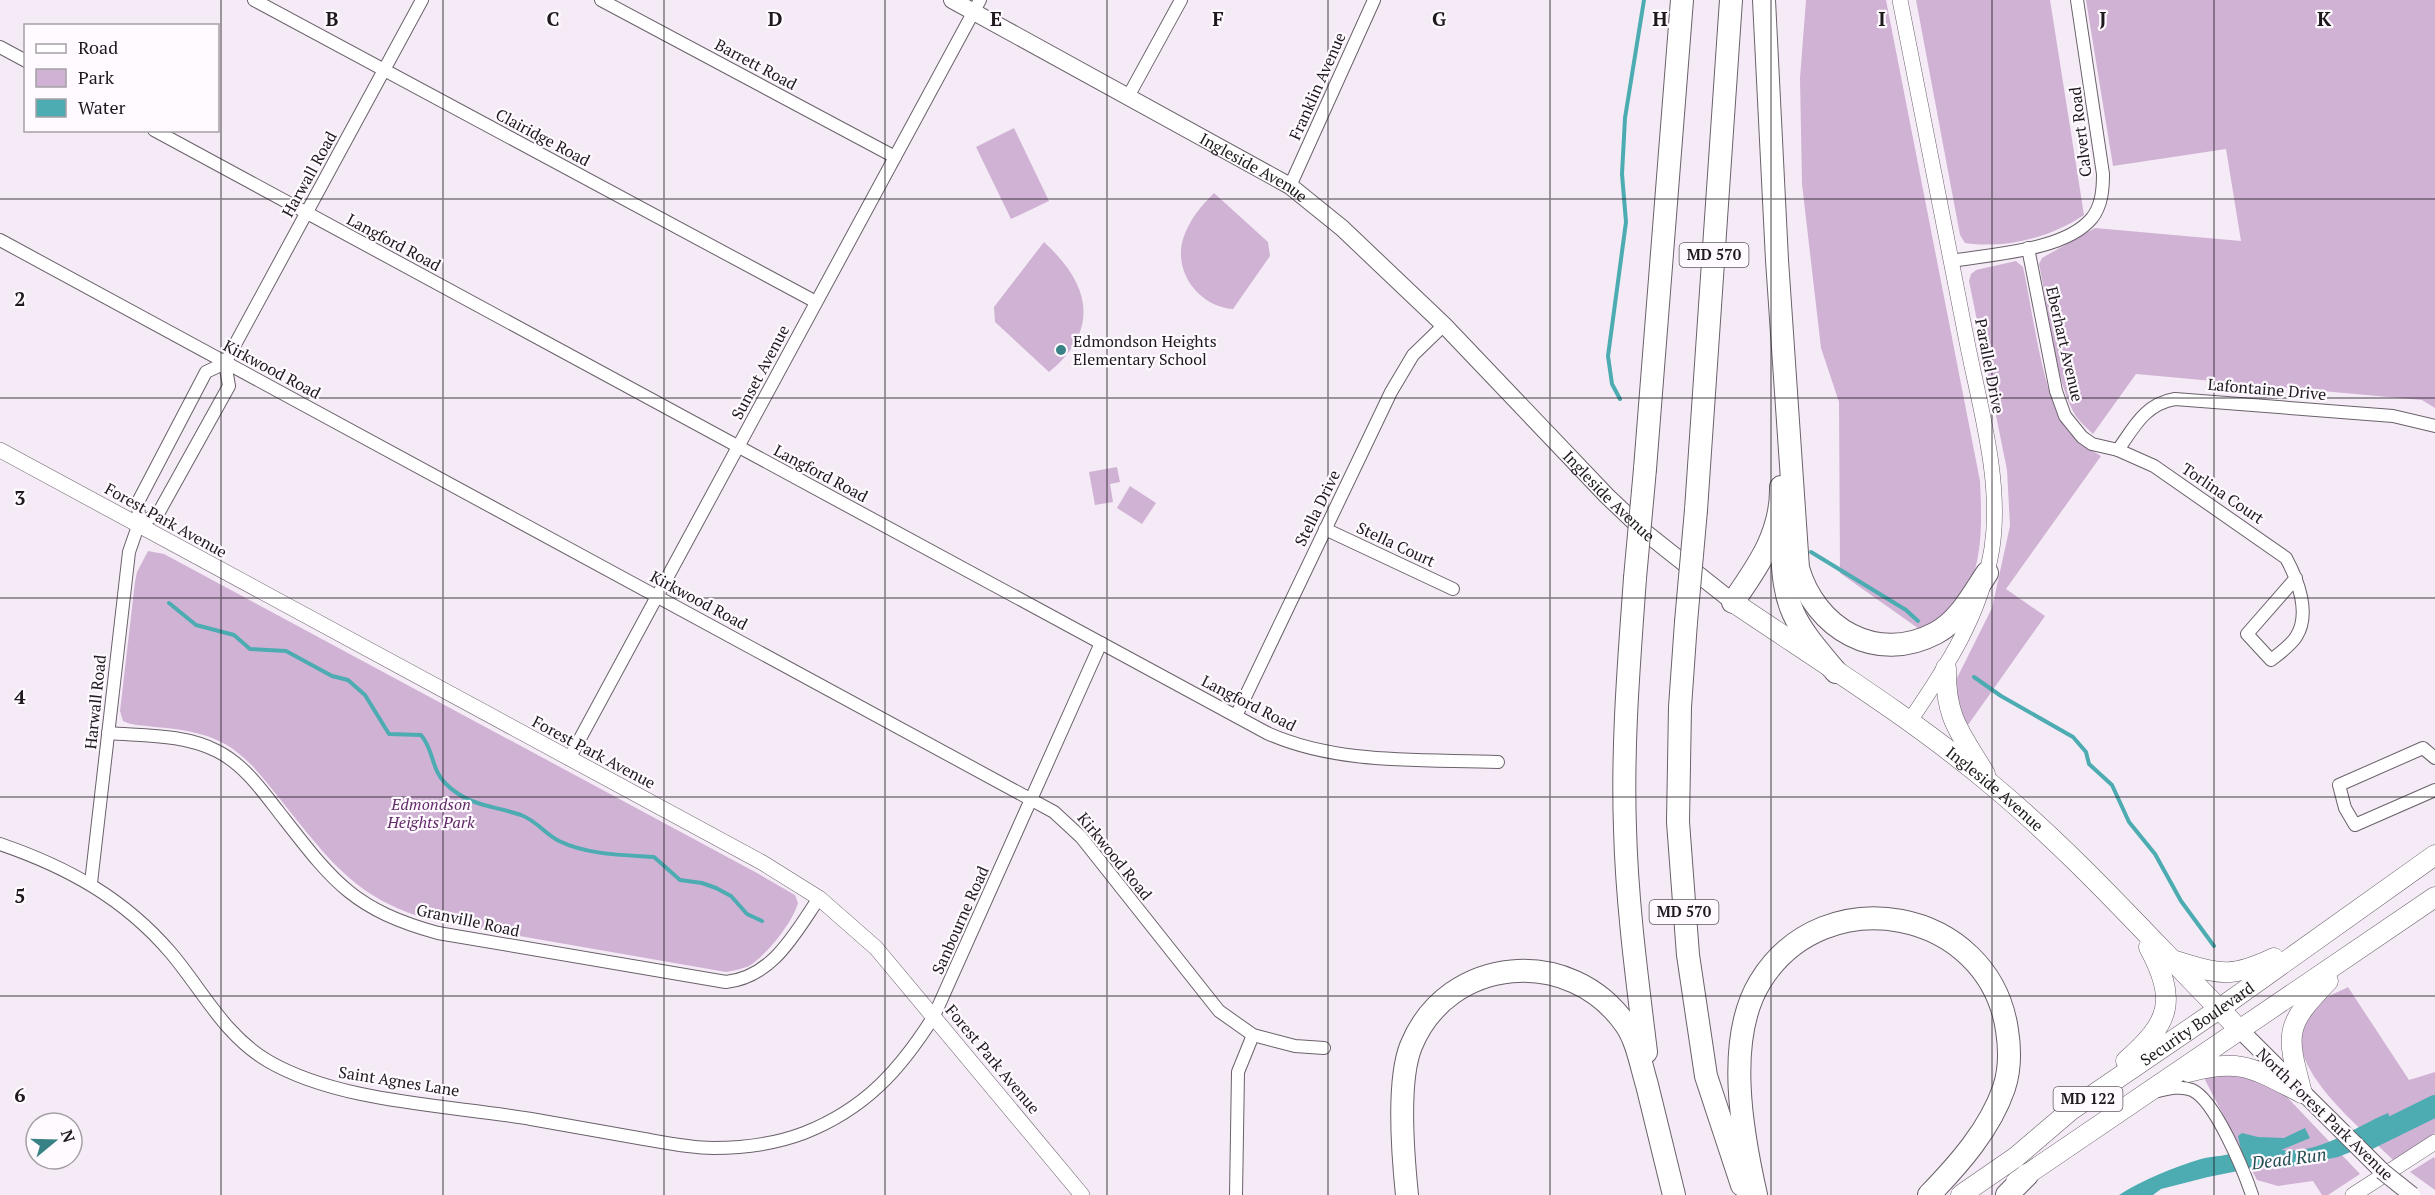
<svg xmlns="http://www.w3.org/2000/svg" width="2435" height="1195" font-family="'PT Serif',serif">
<style>
.green{fill:#d0b2d4}
.water{fill:#4cacb2}
.lines{fill:none;stroke-linecap:round;stroke-linejoin:round}
.stream{stroke:#4cacb2;stroke-width:4}
.river{stroke:#4cacb2;stroke-width:22}
.minor-casing{stroke:#6a616b;stroke-width:14}
.tertiary-casing{stroke:#6a616b;stroke-width:16}
.secondary-casing{stroke:#6a616b;stroke-width:18}
.primary-casing{stroke:#6a616b;stroke-width:21}
.motorway-casing{stroke:#6a616b;stroke-width:24}
.minor{stroke:#fff;stroke-width:12}
.tertiary{stroke:#fff;stroke-width:15}
.secondary{stroke:#fff;stroke-width:16}
.primary{stroke:#fff;stroke-width:20}
.motorway{stroke:#fff;stroke-width:22}
.secondary-bridge-casing{stroke:#6a616b;stroke-width:18;stroke-linecap:butt}
.motorway-bridge-casing{stroke:#6a616b;stroke-width:24;stroke-linecap:butt}
.secondary-bridge{stroke:#fff;stroke-width:16}
.motorway-bridge{stroke:#fff;stroke-width:22}
.grid{fill:none;stroke:#1d191d;stroke-width:1.5;stroke-opacity:0.55}
.poi-dot{fill:#388185;stroke:#fffaff;stroke-width:2}
.labels{text-anchor:middle;stroke-width:4.5;stroke-linejoin:round;paint-order:stroke}
.shield{fill:#fffaff;stroke:#615c61;stroke-width:1.5}
.shield-label{font-size:15px;font-weight:bold;fill:#1d191d}
.street-label{font-size:16px;fill:#1d191d;stroke:#fffaff}
.poi-label{font-size:16px;fill:#1d191d;stroke:#fffaff;text-anchor:start}
.park-label{font-size:16px;font-style:italic;fill:#632b6b;stroke:#fffaff}
.water-label{font-size:18px;font-style:italic;fill:#234e51;stroke:#fffaff}
.grid-label{font-size:20px;text-anchor:middle;font-weight:bold;fill:#1d191d;stroke:#fffaff;stroke-width:4.5;stroke-linejoin:round;paint-order:stroke}
</style>
<rect width="100%" height="100%" fill="#f5ebf6"/>
<!-- green -->
<g class="green">
<path d="M1806,0H1886L1980,481C1982,524 1985,582 1949,613C1941,620 1930,625 1922,631L1840,573L1839,402L1821,348L1802,184L1800,78Z"/>
<path d="M1916,0H2050L2084,215C2050,238 2005,249 1965,243L1960,235Z"/>
<path d="M2086,0H2435V408L2422,400L2136,374L2093,434C2085,426 2076,419 2072,409C2054,373 2048,305 2039,264L2042,258L2095,228L2241,241L2226,149L2113,166Z"/>
<path d="M1014,128L1049,201L1011,219L976,147Z"/>
<path d="M1214,193L1268,242L1270,256L1233,309C1200,307 1173,273 1183,239C1189,220 1201,206 1214,193Z"/>
<path d="M1044,242C1090,284 1101,329 1049,372L995,322L994,307Z"/>
<path d="M2016,261L2023,267C2032,307 2043,397 2065,427C2075,440 2088,448 2101,456L2006,589L2045,616L1968,725L1960,713L1955,694L1956,680L1992,608L2010,526L2007,470L1969,281L1971,274L1976,270Z"/>
<path d="M1117,467L1120,482L1110,484L1113,502L1095,505L1089,472Z"/>
<path d="M1130,486L1156,503L1142,524L1117,508Z"/>
<path d="M148,551L164,554L757,873L795,895L798,903C793,922 766,956 749,966C742,969 733,971 726,972L439,922C357,902 330,861 280,799C264,779 248,757 225,744C204,732 179,729 154,727C144,725 132,726 123,721L120,711L135,582L137,572Z"/>
<path d="M2348,987L2409,1080L2435,1072V1133L2393,1160C2362,1128 2272,1060 2308,1011C2316,1000 2337,993 2348,987Z"/>
<path d="M2236,1073L2259,1077L2286,1096L2360,1174L2328,1195H2322L2313,1181L2278,1186L2257,1180L2203,1076Z"/>
<path d="M2434,1157L2435,1159V1190L2410,1172Z"/>
</g>
<!-- water -->
<path class="water" d="M2388,1113L2396,1134L2338,1157L2284,1168L2263,1166L2208,1177L2161,1189L2153,1195H2119C2142,1180 2174,1167 2201,1159C2215,1155 2228,1157 2241,1150L2238,1136L2242,1133L2258,1137L2284,1138L2305,1128L2310,1138L2281,1150C2322,1154 2352,1128 2388,1113Z"/>
<g class="lines">
<!-- stream -->
<g class="stream">
<path d="M1620,399L1612,384L1608,356L1626,222L1622,174L1625,118L1644,0"/>
<path d="M1811,552L1906,610L1918,621"/>
<path d="M169,603L196,625L234,635L250,649L286,651L332,676L348,680L365,695L389,734L421,735C434,750 431,769 445,783C469,807 492,805 521,815C537,821 545,834 559,841C588,855 623,855 654,857L680,880L702,883L716,888L731,896L747,914L762,921"/>
<path d="M1974,677L2001,696L2073,737L2086,752L2089,764L2112,785L2129,822L2155,854L2181,901L2214,946"/>
</g>
<!-- river -->
<path class="river" d="M2366,1140L2435,1106"/>
<!-- minor casing -->
<g class="minor-casing">
<g id="minor">
<path d="M254,0L816,302"/>
<path d="M601,0L895,157"/>
<path d="M0,47L26,61"/>
<path d="M1129,95L1181,0"/>
<path d="M154,130L1267,733C1338,765 1422,759 1498,762"/>
<path d="M1290,186L1374,0"/>
<path d="M0,240L1054,812L1081,837L1219,1011L1253,1035L1295,1046L1324,1048"/>
<path d="M2028,248L2056,391L2065,416L2082,437L2092,444L2118,450L2154,466L2286,558C2298,580 2311,614 2296,637C2290,646 2280,653 2271,660L2247,634L2296,578"/>
<path d="M1951,261C1991,254 2065,251 2092,218C2102,205 2103,189 2103,174L2077,0"/>
<path d="M2118,450C2134,427 2145,404 2175,399L2393,416L2435,426"/>
<path d="M138,526L159,512L229,386L225,363L422,0"/>
<path d="M1325,529L1453,589"/>
<path d="M1236,716L1391,392L1413,355L1444,325"/>
<path d="M108,733C144,736 184,734 217,751C243,764 261,789 278,811C332,880 351,909 438,933L726,982C773,977 795,933 819,898"/>
<path d="M2435,758L2423,748L2339,785L2345,808L2355,825L2435,790"/>
<path d="M569,759L980,0"/>
<path d="M0,844C67,867 124,898 171,953C203,991 224,1035 268,1061C340,1103 449,1105 531,1119C569,1126 606,1132 644,1139C666,1143 690,1148 713,1148C744,1148 775,1144 804,1133C865,1109 900,1070 934,1016L1101,643"/>
<path d="M91,883L129,552L138,526L139,500L206,372L225,363"/>
<path d="M2154,1092C2166,1089 2180,1085 2192,1090C2215,1100 2244,1171 2252,1195"/>
<path d="M1236,1195L1238,1072L1253,1035"/>
</g>
</g>
<!-- tertiary casing -->
<g class="tertiary-casing">
<g id="tertiary">
<path d="M1900,0C1923,114 1945,228 1967,342C1980,408 2002,481 1992,548C1981,615 1946,668 1909,722"/>
<path d="M0,450L763,863L819,898L876,948L1082,1195"/>
<path d="M2353,1195L2435,1142"/>
</g>
</g>
<!-- secondary casing -->
<g class="secondary-casing">
<g id="secondary">
<path id="s1" d="M952,0L1290,186L1342,228L1444,325L1607,496L1646,533L1733,602"/>
<path d="M2240,1030L2382,1171"/>
</g>
</g>
<!-- primary casing -->
<g class="primary-casing">
<g id="primary">
<path id="s2" d="M1733,602C1820,661 1911,717 1992,785C2081,859 2159,949 2240,1030"/>
<path d="M1946,668C1945,718 1960,732 1985,774"/>
<path d="M2171,960C2219,973 2227,980 2274,958"/>
<path d="M2126,1061C2171,1022 2177,1000 2149,947"/>
<path d="M2189,1072C2241,1057 2256,1070 2302,1093"/>
<path d="M2302,1093C2286,1033 2284,1026 2328,981"/>
<path d="M2016,1182L2435,897"/>
<path id="s3" d="M1961,1195L2016,1157L2071,1110L2219,1009L2435,855"/>
</g>
</g>
<!-- motorway casing -->
<g class="motorway-casing">
<g id="motorway">
<path d="M1764,0L1777,260L1798,568C1815,628 1876,665 1936,633C1959,621 1973,594 1987,573"/>
<path d="M1645,469L1682,0"/>
<path d="M1696,510L1731,0"/>
<path d="M1782,543C1783,610 1794,622 1836,672"/>
<path d="M1635,578C1629,662 1622,745 1625,829C1627,904 1637,978 1646,1052"/>
<path d="M1733,602C1758,566 1782,533 1781,487"/>
<path d="M1686,622L1680,707L1678,822L1688,955L1706,1076L1742,1185"/>
<path d="M1407,1195C1403,1156 1397,1081 1411,1046C1448,955 1571,945 1626,1025C1637,1041 1641,1065 1647,1085C1656,1121 1665,1158 1674,1195"/>
<path d="M1756,1195C1742,1133 1725,1039 1760,982C1824,877 1989,908 2007,1030C2010,1049 2010,1070 2004,1088C1990,1129 1959,1164 1929,1195"/>
<path d="M2007,1195L2027,1175"/>
</g>
</g>
<!-- minor -->
<use href="#minor" class="minor"/>
<!-- tertiary -->
<use href="#tertiary" class="tertiary"/>
<!-- secondary -->
<use href="#secondary" class="secondary"/>
<!-- primary -->
<use href="#primary" class="primary"/>
<!-- motorway -->
<use href="#motorway" class="motorway"/>
<!-- secondary-bridge casing -->
<g class="secondary-bridge-casing">
<path id="secondary-bridge" d="M2382,1171L2412,1195"/>
</g>
<!-- motorway-bridge casing -->
<g class="motorway-bridge-casing">
<g id="motorway-bridge">
<path d="M1635,578L1645,469"/>
<path d="M1686,622L1696,510"/>
</g>
</g>
<!-- secondary-bridge -->
<use href="#secondary-bridge" class="secondary-bridge"/>
<!-- motorway-bridge -->
<use href="#motorway-bridge" class="motorway-bridge"/>
</g>
<!-- grid -->
<path class="grid" d="M221,0V1195M443,0V1195M664,0V1195M885,0V1195M1107,0V1195M1328,0V1195M1550,0V1195M1771,0V1195M1992,0V1195M2214,0V1195M0,199H2435M0,398H2435M0,598H2435M0,797H2435M0,996H2435"/>
<!-- markers -->
<circle class="poi-dot" cx="1061" cy="350" r="6"/>
<g class="labels">
<!-- shield labels -->
<g class="shield">
<rect x="1679.5" y="243" width="69" height="24" rx="4.5"/>
<rect x="1649.5" y="900" width="69" height="24" rx="4.5"/>
<rect x="2053.5" y="1087" width="69" height="24" rx="4.5"/>
</g>
<g class="shield-label">
<text x="1714" y="260">MD 570</text>
<text x="1684" y="917">MD 570</text>
<text x="2088" y="1104">MD 122</text>
</g>
<!-- street labels -->
<g class="street-label">
<text transform="translate(756 64) rotate(28)" y="6">Barrett Road</text>
<text transform="translate(1317 86) rotate(-66)" y="6">Franklin Avenue</text>
<text transform="translate(2080 132) rotate(-97)" y="6">Calvert Road</text>
<text transform="translate(543 137) rotate(28)" y="6">Clairidge Road</text>
<text dy="6" stroke="none"><textPath href="#s1" startOffset="345">Ingleside Avenue</textPath></text>
<text transform="translate(309 174) rotate(-61)" y="6">Harwall Road</text>
<text transform="translate(394 242) rotate(28)" y="6">Langford Road</text>
<text transform="translate(2065 344) rotate(77)" y="6">Eberhart Avenue</text>
<text transform="translate(1990 366) rotate(79)" y="6">Parallel Drive</text>
<text transform="translate(272 369) rotate(28)" y="6">Kirkwood Road</text>
<text transform="translate(760 372) rotate(-62)" y="6">Sunset Avenue</text>
<text transform="translate(2267 389) rotate(5)" y="6">Lafontaine Drive</text>
<text transform="translate(821 473) rotate(28)" y="6">Langford Road</text>
<text transform="translate(2223 493) rotate(34)" y="6">Torlina Court</text>
<text dy="6" stroke="none"><textPath href="#s1" startOffset="831">Ingleside Avenue</textPath></text>
<text transform="translate(1317 508) rotate(-64)" y="6">Stella Drive</text>
<text transform="translate(166 520) rotate(29)" y="6">Forest Park Avenue</text>
<text transform="translate(1396 544) rotate(25)" y="6">Stella Court</text>
<text transform="translate(699 600) rotate(28)" y="6">Kirkwood Road</text>
<text transform="translate(95 702) rotate(-84)" y="6">Harwall Road</text>
<text transform="translate(1249 703) rotate(27)" y="6">Langford Road</text>
<text transform="translate(594 752) rotate(28)" y="6">Forest Park Avenue</text>
<text dy="6" stroke="none"><textPath href="#s2" startOffset="322">Ingleside Avenue</textPath></text>
<text transform="translate(1115 856) rotate(51)" y="6">Kirkwood Road</text>
<text transform="translate(468 920) rotate(12)" y="6">Granville Road</text>
<text transform="translate(960 920) rotate(-66)" y="6">Sanbourne Road</text>
<text dy="6" stroke="none"><textPath href="#s3" startOffset="292">Security Boulevard</textPath></text>
<text transform="translate(993 1059) rotate(50)" y="6">Forest Park Avenue</text>
<text transform="translate(399 1081) rotate(9)" y="6">Saint Agnes Lane</text>
<text transform="translate(2325 1114) rotate(44)" y="6">North Forest Park Avenue</text>
</g>
<!-- poi labels -->
<g class="poi-label">
<text x="1073" y="347">Edmondson Heights<tspan x="1073" dy="18">Elementary School</tspan></text>
</g>
<!-- park labels -->
<g class="park-label">
<text x="431" y="810">Edmondson<tspan x="431" dy="18">Heights Park</tspan></text>
</g>
<!-- water labels -->
<g class="water-label">
<text transform="translate(2289 1159) rotate(-7)" y="6">Dead Run</text>
</g>
</g>
<g class="grid-label">
<text x="332" y="26">B</text>
<text x="553" y="26">C</text>
<text x="775" y="26">D</text>
<text x="996" y="26">E</text>
<text x="1218" y="26">F</text>
<text x="1439" y="26">G</text>
<text x="1660" y="26">H</text>
<text x="1882" y="26">I</text>
<text x="2103" y="26">J</text>
<text x="2324" y="26">K</text>
<text x="20" y="306">2</text>
<text x="20" y="505">3</text>
<text x="20" y="704">4</text>
<text x="20" y="903">5</text>
<text x="20" y="1102">6</text>
</g>
<!-- legend -->
<rect x="24" y="24" width="195" height="108" fill="#fffaff" stroke="#a5a0a5" stroke-width="1.5"/>
<rect x="36" y="44" width="30" height="9" fill="#ffffff" stroke="#a5a0a5" stroke-width="1.5"/>
<text x="78" y="54" font-size="18" fill="#1d191d">Road</text>
<rect x="36" y="69" width="30" height="18" fill="#d0b2d4" stroke="#a5a0a5" stroke-width="1.5"/>
<text x="78" y="84" font-size="18" fill="#1d191d">Park</text>
<rect x="36" y="99" width="30" height="18" fill="#4cacb2" stroke="#a5a0a5" stroke-width="1.5"/>
<text x="78" y="114" font-size="18" fill="#1d191d">Water</text>
<!-- north arrow -->
<g transform="translate(54 1141) rotate(71)"><circle r="28" fill="#fffaff" stroke="#a5a0a5" stroke-width="1.5"/>
<path d="M0-4.5L10 22L0 15L-10 22Z" fill="#388185"/>
<text y="-9" font-size="16" font-weight="bold" text-anchor="middle" fill="#1d191d">N</text>
</g>
</svg>
